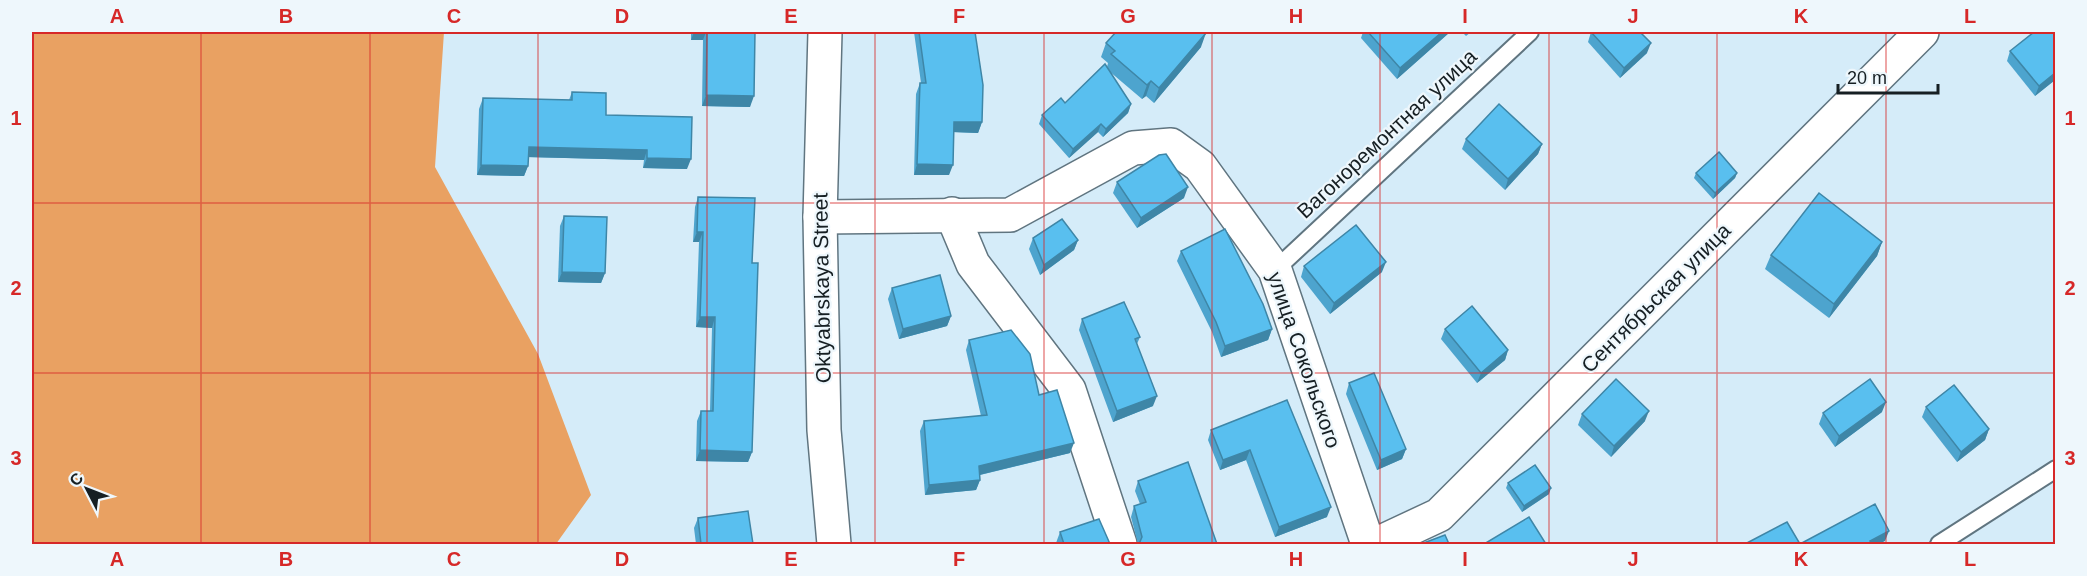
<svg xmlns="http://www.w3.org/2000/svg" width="2087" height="576" font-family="Arial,sans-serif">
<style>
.forest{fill:#e9a162}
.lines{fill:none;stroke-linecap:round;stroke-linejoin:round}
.lane-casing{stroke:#607580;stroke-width:20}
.street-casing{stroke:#607580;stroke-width:36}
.lane{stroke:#fff;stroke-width:16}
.street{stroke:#fff;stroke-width:33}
.wall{fill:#4da4ce}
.shaded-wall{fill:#3e86a7}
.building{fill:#59bfef;stroke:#3e86a7;stroke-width:1.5}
.grid{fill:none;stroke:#d62828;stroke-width:1.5;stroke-opacity:0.55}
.labels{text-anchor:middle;stroke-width:4.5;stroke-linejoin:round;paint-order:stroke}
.street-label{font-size:21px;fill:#161f23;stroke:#eef7fc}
.neatline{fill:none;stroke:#d62828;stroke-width:2}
.grid-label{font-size:20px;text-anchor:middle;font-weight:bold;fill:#d62828}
</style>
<rect width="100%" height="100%" fill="#d5ecf9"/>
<!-- forest -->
<path class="forest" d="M32,32H444L435,167L538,354L591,495L556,544H32Z"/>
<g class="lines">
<!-- lane casing -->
<g class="lane-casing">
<g id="lane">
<path d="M1275,270L1530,32"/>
<path d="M1939,544L2056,469"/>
</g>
</g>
<!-- street casing -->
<g class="street-casing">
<g id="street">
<path d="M825,32L820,217L824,430L834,544"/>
<path d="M952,214L973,264L1069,390L1120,544"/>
<path d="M820,217L1010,215L1133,148L1171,145L1200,166L1275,270L1368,544"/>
<path d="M1377,544L1439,515L1922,32"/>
</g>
</g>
<!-- lane -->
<use href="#lane" class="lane"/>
<!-- street -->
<use href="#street" class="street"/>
</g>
<!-- wall -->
<g class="wall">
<path d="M691,32H755L750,107L702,106L703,40H691Z"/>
<path d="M914,32H975L982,122L978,133L954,132L949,175H914L916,94L920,83H921Z"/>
<path d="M1363,32H1450L1397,79L1361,38Z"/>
<path d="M1462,32H1471L1466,36Z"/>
<path d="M1591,32L1647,53L1620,78L1588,42Z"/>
<path d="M1106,43L1201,47L1154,103L1146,96L1142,99L1109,71L1131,104L1128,113L1103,137L1098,132L1069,158L1039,124L1042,115L1065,103L1107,67L1108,63L1101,57Z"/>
<path d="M2010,51L2055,80L2035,96L2007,61Z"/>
<path d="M572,92L606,115L687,169L643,168L644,160L528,157V166L524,176L477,175L479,109L483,98L569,100Z"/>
<path d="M1466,139L1542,144L1538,154L1505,190L1462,149Z"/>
<path d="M1696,173H1737L1735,178L1713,199L1694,178Z"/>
<path d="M1117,182L1184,198L1137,228L1113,193Z"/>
<path d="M698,197L752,263V452L748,462L696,461L697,421L701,411H710L712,328L696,327L699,242H693L695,207Z"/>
<path d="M564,216L605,273L601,283L558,282L560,226Z"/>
<path d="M1033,238L1078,240L1074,250L1040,275L1029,249Z"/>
<path d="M1882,242L1877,256L1829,318L1765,269L1771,255Z"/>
<path d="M1181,251L1272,329L1268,340L1221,357L1212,332L1177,261Z"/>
<path d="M1304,266L1382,272L1330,314L1301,277Z"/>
<path d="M892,288L951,316L947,326L899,339L888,299Z"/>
<path d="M1082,319L1140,337L1137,344L1153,406L1113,422L1079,330Z"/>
<path d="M1445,329L1508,350L1505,360L1477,383L1441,339Z"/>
<path d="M969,340L1070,453L980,475V480L976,490L925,495L920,431L924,421L981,416L966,350Z"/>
<path d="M1349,383L1406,449L1402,459L1377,470L1346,394Z"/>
<path d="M1287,400L1327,517L1275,537L1246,460L1220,470L1208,440L1211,430Z"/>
<path d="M1926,407L1989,429L1985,440L1957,462L1922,417Z"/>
<path d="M1882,412L1835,447L1819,424L1823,413Z"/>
<path d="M1582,414L1645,421L1611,457L1578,425Z"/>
<path d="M1138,481L1217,544H1138L1131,517L1134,506L1140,504L1135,491Z"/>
<path d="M1508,483L1549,494L1522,512L1506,488Z"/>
<path d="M698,518L753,544H696L694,528Z"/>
<path d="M1060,532L1110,544H1057L1056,543Z"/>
</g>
<!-- shaded-wall -->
<g class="shaded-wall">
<path d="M694,32H706L703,40H691Z"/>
<path d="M1442,32H1450L1397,79L1400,68Z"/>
<path d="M1206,33L1201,47L1154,103L1159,88Z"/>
<path d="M1651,43L1647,53L1620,78L1624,68Z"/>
<path d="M2055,73V80L2035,96L2039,86Z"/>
<path d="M1151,81L1146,96L1142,99L1147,85Z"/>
<path d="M706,95L754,96L750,107L702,106Z"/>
<path d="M1131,104L1128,113L1103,137L1106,129Z"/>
<path d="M954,122H982L978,133L951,132Z"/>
<path d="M1101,124L1098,132L1069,158L1073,149Z"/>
<path d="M1542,144L1538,154L1505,190L1508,179Z"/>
<path d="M529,147L647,150L644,160L525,157Z"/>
<path d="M647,158L691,159L687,169L643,168Z"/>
<path d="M917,164L953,165L949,175H914Z"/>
<path d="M481,165L528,166L524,176L477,175Z"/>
<path d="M1737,173L1735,178L1713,199L1715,193Z"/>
<path d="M1188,187L1184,198L1137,228L1141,218Z"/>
<path d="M697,232H703L699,242H693Z"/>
<path d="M1078,240L1074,250L1040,275L1044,265Z"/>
<path d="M1882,242L1877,256L1829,318L1834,304Z"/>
<path d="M1386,262L1382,272L1330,314L1334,303Z"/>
<path d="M562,272L605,273L601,283L558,282Z"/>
<path d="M951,316L947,326L899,339L903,329Z"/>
<path d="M700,317H715L712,328L696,327Z"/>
<path d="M1272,329L1268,340L1221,357L1225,346Z"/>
<path d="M1508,350L1505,360L1477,383L1481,373Z"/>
<path d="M1157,396L1153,406L1113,422L1117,411Z"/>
<path d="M1886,402L1882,412L1835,447L1839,436Z"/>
<path d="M1649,411L1645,421L1611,457L1614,446Z"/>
<path d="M1989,429L1985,440L1957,462L1961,452Z"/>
<path d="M1074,443L1070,453L975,476L979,466Z"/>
<path d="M1406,449L1402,459L1377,470L1381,460Z"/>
<path d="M700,450L752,452L748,462L696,461Z"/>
<path d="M1250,450L1246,460L1220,470L1223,460Z"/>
<path d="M980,480L976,490L925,495L929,485Z"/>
<path d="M1551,488L1549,494L1522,512L1524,506Z"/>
<path d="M1331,507L1327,517L1275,537L1279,527Z"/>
<path d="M1889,531L1885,541L1879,544H1869L1870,541Z"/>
</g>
<!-- building -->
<g class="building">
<path d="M707,32H755L754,96L706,95Z"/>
<path d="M919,32H975L983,85L982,122H954L953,165L917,164L920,83H926Z"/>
<path d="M1116,32H1205L1206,33L1159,88L1151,81L1147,85L1111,54L1115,51L1106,43Z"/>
<path d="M1368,32H1442L1400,68Z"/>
<path d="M1591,32H1640L1651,43L1624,68Z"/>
<path d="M2034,32H2055V73L2039,86L2010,51Z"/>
<path d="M1105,64L1131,104L1106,129L1101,124L1073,149L1042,115L1061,98L1065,103Z"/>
<path d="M572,92L606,93V115L692,117L691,159L647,158V150L529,147L528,166L481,165L483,98L572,100Z"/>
<path d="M1499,104L1542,144L1508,179L1466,139Z"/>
<path d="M1719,152L1737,173L1715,193L1696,173Z"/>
<path d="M1166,154L1188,187L1141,218L1117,182L1159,155Z"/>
<path d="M1819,193L1882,242L1834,304L1771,255Z"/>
<path d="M698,197L755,198L752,263H758L752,452L700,450L701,411H713L715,317H700L703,232H697Z"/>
<path d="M564,216L607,217L605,273L562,272Z"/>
<path d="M1062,219L1078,240L1044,265L1033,238Z"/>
<path d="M1356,225L1386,262L1334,303L1304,266Z"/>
<path d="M1225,229L1263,304L1272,329L1225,346L1216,322L1181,251Z"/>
<path d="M940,275L951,316L903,329L892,288Z"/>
<path d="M1124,302L1140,337L1135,339L1157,396L1117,411L1082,319Z"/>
<path d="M1472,306L1508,350L1481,373L1445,329Z"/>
<path d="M1011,330L1030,354L1039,395L1057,390L1074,443L979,466L980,480L929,485L924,421L987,415L969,340Z"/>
<path d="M1374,373L1406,449L1381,460L1349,383Z"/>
<path d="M1616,379L1649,411L1614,446L1582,414Z"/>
<path d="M1870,379L1886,402L1839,436L1823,413Z"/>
<path d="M1954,385L1989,429L1961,452L1926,407Z"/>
<path d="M1287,400L1331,507L1279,527L1250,450L1223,460L1211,430Z"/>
<path d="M1188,462L1217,544H1161V543L1157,544H1139L1142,537L1134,506L1146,502L1138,481Z"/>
<path d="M1535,465L1551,488L1524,506L1508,483Z"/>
<path d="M1875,504L1889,531L1870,541L1872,544H1800Z"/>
<path d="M748,511L753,544H701L698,518Z"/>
<path d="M1529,517L1546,544H1484Z"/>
<path d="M1099,519L1110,544H1064L1060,532Z"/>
<path d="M1787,522L1800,544H1745Z"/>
<path d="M1445,535L1449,544H1421Z"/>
</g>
<!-- grid -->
<path class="grid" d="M201,32V544M370,32V544M538,32V544M707,32V544M875,32V544M1044,32V544M1212,32V544M1380,32V544M1549,32V544M1717,32V544M1886,32V544M32,203H2056M32,373H2056"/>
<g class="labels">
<!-- street labels -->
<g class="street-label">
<text transform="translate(1387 134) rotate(-43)" y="7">Вагоноремонтная улица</text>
<text transform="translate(822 288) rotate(-91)" y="7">Oktyabrskaya Street</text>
<text transform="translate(1656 298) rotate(-45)" y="7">Сентябрьская улица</text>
<text transform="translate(1304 360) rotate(71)" y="7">улица Сокольского</text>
</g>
</g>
<!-- border -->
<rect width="2087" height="576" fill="none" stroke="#eef7fc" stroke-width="66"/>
<!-- north arrow -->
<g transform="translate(87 489) rotate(312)" stroke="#eef7fc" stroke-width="4.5" paint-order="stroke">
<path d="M0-4.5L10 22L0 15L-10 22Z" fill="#161f23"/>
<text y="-9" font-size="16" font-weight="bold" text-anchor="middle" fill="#161f23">С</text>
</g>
<!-- scale -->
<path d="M1838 84v9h100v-9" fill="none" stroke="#161f23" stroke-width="3"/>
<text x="1847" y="84" font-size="18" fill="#161f23" stroke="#eef7fc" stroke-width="4.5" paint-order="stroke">20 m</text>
<rect x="33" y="33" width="2021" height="510" class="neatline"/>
<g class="grid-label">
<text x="117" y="23">A</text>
<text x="286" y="23">B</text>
<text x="454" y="23">C</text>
<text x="622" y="23">D</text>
<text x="791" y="23">E</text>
<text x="959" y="23">F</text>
<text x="1128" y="23">G</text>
<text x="1296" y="23">H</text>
<text x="1465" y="23">I</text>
<text x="1633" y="23">J</text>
<text x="1801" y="23">K</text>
<text x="1970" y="23">L</text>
<text x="16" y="125">1</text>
<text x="2070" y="125">1</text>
<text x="16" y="295">2</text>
<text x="2070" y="295">2</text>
<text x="16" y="465">3</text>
<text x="2070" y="465">3</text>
<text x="117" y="566">A</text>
<text x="286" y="566">B</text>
<text x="454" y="566">C</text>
<text x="622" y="566">D</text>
<text x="791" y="566">E</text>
<text x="959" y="566">F</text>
<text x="1128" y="566">G</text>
<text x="1296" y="566">H</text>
<text x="1465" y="566">I</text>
<text x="1633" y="566">J</text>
<text x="1801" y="566">K</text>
<text x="1970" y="566">L</text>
</g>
</svg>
